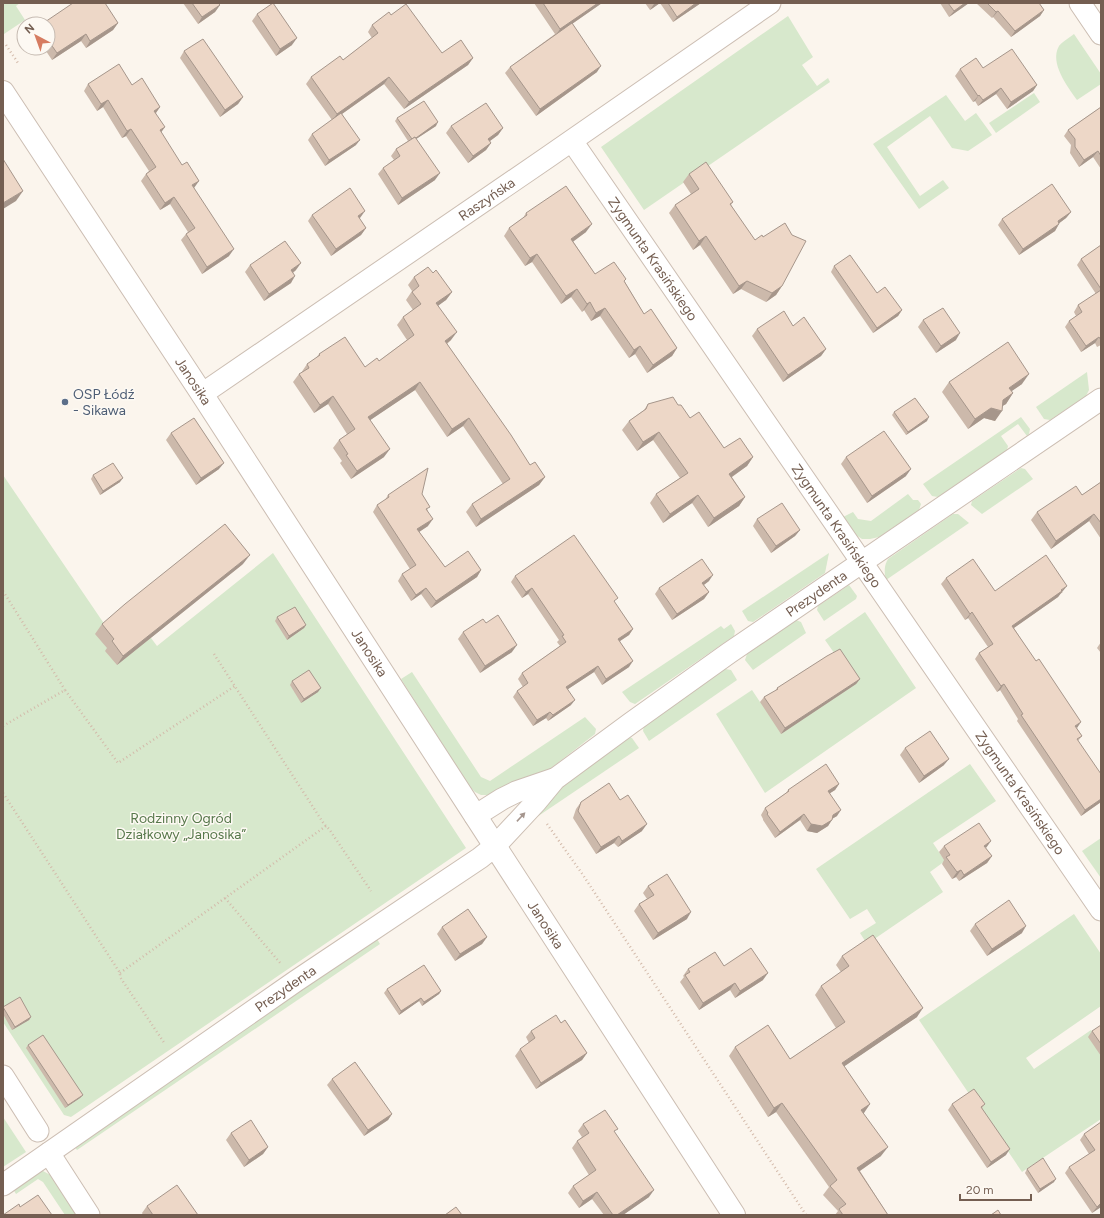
<svg xmlns="http://www.w3.org/2000/svg" width="1104" height="1218" font-family="Figtree,sans-serif">
<style>
.green{fill:#d7e8cc}
.lines{fill:none;stroke-linecap:round;stroke-linejoin:round}
.minor-casing{stroke:#ccbeb3;stroke-width:23}
.tertiary-casing{stroke:#ccbeb3;stroke-width:24}
.path{stroke:#d3baaa;stroke-width:2.5;stroke-dasharray:1 3;stroke-linecap:butt}
.minor{stroke:#fff;stroke-width:21}
.tertiary{stroke:#fff;stroke-width:22}
.wall{fill:#ccb9ab}
.shaded-wall{fill:#a6968b}
.building{fill:#edd7c7;stroke:#a6968b}
.oneway{fill:#a5968e}
.service-dot{fill:#5c6f8a;stroke:#fdf9f3;stroke-width:1.5}
.labels{text-anchor:middle;stroke-width:3;stroke-linejoin:round;paint-order:stroke}
.street-label{font-size:14px;fill:#745e51;stroke:#fdf9f3}
.service-label{font-size:14px;fill:#4e5e75;stroke:#fdf9f3;text-anchor:start}
.park-label{font-size:14px;fill:#57784b;stroke:#fdf9f3}
</style>
<rect width="100%" height="100%" fill="#fbf5ed"/>
<!-- green -->
<g class="green">
<path d="M3,3H20L16,6L25,20L4,34L3,32Z"/>
<path d="M788,16L813,57L802,65L817,86L828,78L830,82L644,210L601,147Z"/>
<path d="M1074,34L1101,74V84L1077,100C1068,87 1049,63 1059,46C1062,42 1069,38 1074,34Z"/>
<path d="M1034,93L1040,102L996,133L989,123Z"/>
<path d="M946,95L965,121L976,113L992,135L968,151L952,148L930,116L887,147L920,196L943,180L949,188L919,209L873,144Z"/>
<path d="M1087,372L1089,390L1086,396L1050,420L1044,419L1036,407Z"/>
<path d="M1021,417L1030,429L1029,434L1027,436L1018,424L1001,436L1008,446L1007,450L938,497L932,496L923,484Z"/>
<path d="M1021,468L1025,469L1033,479L982,514L971,505L972,501Z"/>
<path d="M3,475L105,625L151,638L157,646L273,553L466,848L71,1117L64,1115L3,1022Z"/>
<path d="M908,494L913,500H918L921,504L919,510L879,537L870,539H862L856,535L843,517L853,512L858,519L871,521Z"/>
<path d="M953,514H958L969,523L886,580C884,572 884,566 888,559Z"/>
<path d="M829,553L825,573L753,622L748,621L742,611Z"/>
<path d="M849,585L857,596L856,599L824,621L817,610L818,606Z"/>
<path d="M865,612L916,688L765,793L716,714L752,690L760,702L856,684L825,640Z"/>
<path d="M796,620L801,622L806,633L753,670L745,660L747,654Z"/>
<path d="M731,624L735,631L734,636L635,704L630,702L622,692L721,626L724,629Z"/>
<path d="M725,669L731,670L737,680L649,741L643,731L644,725Z"/>
<path d="M412,672L481,777L490,781L585,717L596,729L595,734L546,772L495,795H481L475,792L468,785L401,679Z"/>
<path d="M629,737L632,738L639,748L528,823L559,789Z"/>
<path d="M970,764L996,801L933,843L945,861L930,872L943,892L867,944L860,933L876,923L867,909L850,919L816,869Z"/>
<path d="M1101,838V878L1082,851Z"/>
<path d="M1074,914L1101,954V1006L1026,1058L1034,1069L1091,1030L1101,1043V1119L1022,1172L919,1020Z"/>
<path d="M377,939L380,944L77,1150L74,1146Z"/>
<path d="M3,1117L26,1152L3,1167Z"/>
<path d="M36,1171H43L54,1177L80,1215H65L43,1182L38,1179L16,1194L13,1189Z"/>
</g>
<g class="lines">
<!-- minor casing -->
<g class="minor-casing">
<g id="minor">
<path d="M1080,3L1101,34"/>
<path id="s1" d="M572,141L1101,910"/>
<path id="s2" d="M202,394L548,157L770,3"/>
<path d="M475,816L502,799L516,792L554,779"/>
<path d="M3,1076L38,1131"/>
<path d="M49,1153L89,1215"/>
<path id="s3" d="M3,1185L296,981L480,858L495,846L536,802L555,779L631,723L729,653L1101,399"/>
</g>
</g>
<!-- tertiary casing -->
<g class="tertiary-casing">
<g id="tertiary">
<path id="s4" d="M3,92L202,394L734,1215"/>
</g>
</g>
<!-- path -->
<g class="path">
<path d="M6,45L18,63"/>
<path d="M3,591L65,690"/>
<path d="M214,654L324,824L329,829L371,891"/>
<path d="M3,726L65,690L118,763L235,686"/>
<path d="M3,793L120,973V977L165,1044"/>
<path d="M547,824L583,875L806,1215"/>
<path d="M225,898L281,964"/>
<path d="M120,973L326,826"/>
</g>
<!-- minor -->
<use href="#minor" class="minor"/>
<!-- tertiary -->
<use href="#tertiary" class="tertiary"/>
</g>
<!-- wall -->
<g class="wall">
<path d="M183,3H218L220,5L215,12L198,24Z"/>
<path d="M534,3H602L572,24L597,72L536,116L505,73L510,67L555,34Z"/>
<path d="M645,3H701L673,22L660,3L650,10Z"/>
<path d="M940,3H969L949,17Z"/>
<path d="M976,3H1039L1044,10L1040,16L1011,37L993,17L992,18Z"/>
<path d="M257,14L292,45L276,56L252,21Z"/>
<path d="M391,15L442,53L473,58L468,65L404,109L384,84L342,114L356,145L325,166L308,140L312,134L332,120L306,84L311,77L343,60L372,38L368,32L372,25Z"/>
<path d="M118,23L113,30L86,48L81,41L52,60L44,48H48V24Z"/>
<path d="M184,51L243,97L238,104L220,117L180,58Z"/>
<path d="M983,68L1037,85L1033,91L1007,109L996,94L978,106L975,101L973,102L955,76L960,69Z"/>
<path d="M88,84L132,85L160,107L156,113L161,133L194,188L229,256L202,274L181,240L186,234L188,232L170,204L160,210L141,181L146,174L149,171L126,136L122,138L103,107L97,111L84,91Z"/>
<path d="M1101,107V169L1093,157L1079,167L1070,153L1071,145L1064,136L1068,130Z"/>
<path d="M397,118L436,126L416,139L435,180L398,205L378,174L383,168L394,160L391,156L396,149L408,141L395,121Z"/>
<path d="M451,126L503,128L498,135L490,141L491,143L486,150L468,163L446,133Z"/>
<path d="M689,174L733,202L731,205L782,286L776,295L766,302L741,289L733,294L700,245L693,250L669,213L675,205L691,194L683,182Z"/>
<path d="M1071,212L1066,218L1059,223L1055,231L1019,255L998,225L1002,219Z"/>
<path d="M526,213L586,232L573,241L595,274L625,282L644,314L677,348L672,356L647,373L635,354L629,358L600,316L591,321L584,310L582,312L571,297L561,304L532,262L525,266L504,236L509,228L523,218Z"/>
<path d="M312,215L360,218H359L366,228L361,235L331,256L308,221Z"/>
<path d="M1101,245V345L1097,347L1095,343L1081,352L1065,327L1069,321L1076,316L1074,312L1078,305L1096,294L1077,265L1081,259Z"/>
<path d="M250,265L296,270L293,273L291,283L264,301L245,272Z"/>
<path d="M834,266L877,293L902,310L898,316L873,333L831,272Z"/>
<path d="M433,273L452,292L446,300L438,305L451,340L447,344L530,465L545,477L539,485L476,527L466,512L472,504L503,484L463,426L447,437L415,390L370,420L384,457L351,479L340,463L342,461L333,448L339,440L347,434L328,404L314,413L293,382L299,374L301,373L307,364L316,358L319,354L365,367L379,361L407,340L397,325L403,317L413,310L406,300L412,291L408,285L414,277Z"/>
<path d="M923,320L956,340L936,353L918,327Z"/>
<path d="M793,326L826,349L821,356L783,382L752,336L757,329Z"/>
<path d="M949,382L1022,384L1011,391L1013,393L1006,404L1002,406L995,421L984,418L968,429L942,392Z"/>
<path d="M648,404L678,405L690,418L724,448L753,457L747,466L732,477L745,497L739,506L708,527L692,503L663,523L650,503L656,494L680,478L653,440L637,451L622,430L629,421L644,410Z"/>
<path d="M894,412L927,421L906,435L892,415Z"/>
<path d="M171,433L219,469L196,485L166,440Z"/>
<path d="M846,457L906,476L867,503L841,464Z"/>
<path d="M93,475L120,482L100,495L91,479Z"/>
<path d="M1101,482V539L1089,521L1051,549L1031,520L1037,512L1082,495Z"/>
<path d="M422,494L428,511V526L419,532L445,567L481,570L477,577L431,608L421,594L411,601L398,581L402,574L410,569L373,512L377,505L385,500L388,495Z"/>
<path d="M757,519L800,530L795,536L771,553L753,526Z"/>
<path d="M243,564L117,665L105,651L107,648L95,634L102,624Z"/>
<path d="M515,576L615,603L633,629L629,635L620,641L629,667L602,685L594,672L568,689L571,705L548,721L546,718L533,726L513,697L517,691L523,687L518,679L522,673L560,646L557,642L559,640L528,594L522,598L511,582Z"/>
<path d="M946,578L995,591L1063,592L1060,594L1058,597L1014,628L1082,736L1078,741L1101,802L1081,816L1017,721L1018,719L1000,690L997,692L975,659L979,653L988,647L968,618L965,620L941,584Z"/>
<path d="M709,581L704,585L709,592L704,599L672,620L655,594L659,588Z"/>
<path d="M277,617L306,625L304,628L287,640L275,621Z"/>
<path d="M486,623L512,652L480,673L458,639L463,632Z"/>
<path d="M1101,642V653L1097,648Z"/>
<path d="M860,679L856,684L781,734L760,702L764,697L775,691L777,688Z"/>
<path d="M292,681L318,692L301,703L290,685Z"/>
<path d="M905,748L944,765L919,783L900,755Z"/>
<path d="M839,784L835,790L830,793L837,816L832,819L828,826L817,833L807,831L800,820L775,838L763,820V819L761,815L765,808L786,793L788,790Z"/>
<path d="M620,800L642,831L618,847L614,843L596,854L573,818L576,809L581,802Z"/>
<path d="M944,846L986,848L992,856L987,863L959,881L956,877L952,879L942,864L944,860L939,852Z"/>
<path d="M648,886L687,919L653,940L634,911L639,904L647,899L643,893Z"/>
<path d="M975,924L1022,933L987,956L970,931Z"/>
<path d="M442,927L487,937L482,944L455,961L437,934Z"/>
<path d="M842,956L917,1017L844,1066L870,1104L863,1113L881,1156L860,1171L888,1215H835L838,1211L823,1195L829,1187L776,1112L768,1117L729,1056L735,1047L790,1059L836,1028L815,995L821,986L841,972L836,965Z"/>
<path d="M724,966L763,980L735,998L730,990L699,1010L680,982L684,977L683,976L688,969Z"/>
<path d="M387,989L441,991L439,994L422,1006L419,1001L399,1015L384,993Z"/>
<path d="M3,1007L31,1017L29,1020L12,1030L3,1014Z"/>
<path d="M561,1023L587,1053L582,1060L536,1089L515,1056L520,1049L529,1043L526,1037L531,1031Z"/>
<path d="M1101,1025V1056L1088,1037L1092,1031Z"/>
<path d="M28,1045L83,1095L80,1098L65,1108L26,1048Z"/>
<path d="M332,1079L392,1114L388,1120L364,1136L327,1085Z"/>
<path d="M952,1104H985L982,1108L1006,1155L987,1168L948,1110Z"/>
<path d="M1101,1122V1207L1092,1213L1065,1173L1069,1167L1089,1154L1080,1140L1084,1134Z"/>
<path d="M583,1124L615,1133L649,1197L623,1215H604L592,1199L579,1208L568,1193L573,1186L589,1175L572,1148L577,1141L582,1137L578,1131Z"/>
<path d="M231,1133L268,1147L263,1154L244,1167L226,1140Z"/>
<path d="M1027,1169L1054,1182L1038,1193L1025,1173Z"/>
<path d="M147,1206L198,1215H143L142,1213Z"/>
</g>
<!-- shaded-wall -->
<g class="shaded-wall">
<path d="M598,3H602L556,35L560,29Z"/>
<path d="M656,3H660L650,10L654,4Z"/>
<path d="M696,3H701L673,22L677,17Z"/>
<path d="M965,3H969L949,17L954,11Z"/>
<path d="M220,5L215,12L198,24L202,17Z"/>
<path d="M1044,10L1040,16L1011,37L1015,31Z"/>
<path d="M998,11L993,17L992,18L996,12Z"/>
<path d="M118,23L113,30L86,48L90,41Z"/>
<path d="M86,34L81,41L52,60L57,53Z"/>
<path d="M297,38L292,45L276,56L280,49Z"/>
<path d="M473,58L468,65L404,109L409,102Z"/>
<path d="M601,66L597,72L536,116L540,109Z"/>
<path d="M389,77L384,84L332,121L337,114Z"/>
<path d="M1037,85L1033,91L1007,109L1011,102Z"/>
<path d="M1001,88L996,94L978,106L983,100Z"/>
<path d="M979,95L975,101L973,102L978,96Z"/>
<path d="M243,97L238,104L220,117L225,110Z"/>
<path d="M108,100L103,107L97,111L101,104Z"/>
<path d="M160,107L155,114L154,111Z"/>
<path d="M438,122L436,126L410,143L412,140Z"/>
<path d="M165,127L160,134V130Z"/>
<path d="M503,128L498,135L483,146L488,139Z"/>
<path d="M131,129L126,136L122,138L127,131Z"/>
<path d="M360,140L356,145L325,166L329,160Z"/>
<path d="M491,143L486,150L468,163L473,156Z"/>
<path d="M1098,151L1093,157L1079,167L1084,160Z"/>
<path d="M440,173L435,180L398,205L402,198Z"/>
<path d="M199,181L194,188L192,185Z"/>
<path d="M23,191L16,201L3,209V203Z"/>
<path d="M174,197L170,204L160,210L165,203Z"/>
<path d="M365,211L360,218L353,223L358,216Z"/>
<path d="M1071,212L1066,218L1053,228L1058,221Z"/>
<path d="M592,224L586,232L566,247L571,239Z"/>
<path d="M1059,224L1055,231L1019,255L1023,249Z"/>
<path d="M366,228L361,235L331,256L336,249Z"/>
<path d="M706,236L700,245L693,250L699,241Z"/>
<path d="M234,249L229,256L202,274L207,267Z"/>
<path d="M537,254L532,262L525,266L530,258Z"/>
<path d="M301,263L296,270L286,277L291,270Z"/>
<path d="M295,276L291,283L264,301L269,294Z"/>
<path d="M747,281L741,289L733,294L739,286Z"/>
<path d="M782,286L776,295L766,302L772,293Z"/>
<path d="M577,289L571,297L561,304L566,296Z"/>
<path d="M452,292L446,300L431,311L436,303Z"/>
<path d="M590,302L584,310L582,312L587,304Z"/>
<path d="M605,308L600,316L591,321L596,313Z"/>
<path d="M902,310L898,316L873,333L877,328Z"/>
<path d="M457,332L451,340L439,349L445,341Z"/>
<path d="M960,333L956,340L936,353L941,346Z"/>
<path d="M1099,337L1095,343L1081,352L1086,346Z"/>
<path d="M640,346L635,354L629,358L634,350Z"/>
<path d="M677,348L672,356L647,373L653,365Z"/>
<path d="M826,349L821,356L783,382L788,375Z"/>
<path d="M1029,374L1022,384L1002,398L1009,388Z"/>
<path d="M420,382L415,390L363,425L368,417Z"/>
<path d="M1013,393L1006,404L996,410L1002,411L995,421L984,418L968,429L975,419Z"/>
<path d="M333,396L328,404L314,413L320,405Z"/>
<path d="M929,417L927,421L906,435L908,432Z"/>
<path d="M469,418L463,426L447,437L452,429Z"/>
<path d="M659,432L653,440L637,451L643,442Z"/>
<path d="M390,449L384,457L351,479L357,471Z"/>
<path d="M753,457L747,466L723,483L729,474Z"/>
<path d="M224,463L219,469L196,485L201,478Z"/>
<path d="M911,469L906,476L867,503L872,496Z"/>
<path d="M545,477L539,485L476,527L481,519Z"/>
<path d="M123,478L120,482L100,495L103,491Z"/>
<path d="M698,495L692,503L663,523L670,514Z"/>
<path d="M745,497L739,506L708,527L714,518Z"/>
<path d="M1094,514L1089,521L1051,549L1056,541Z"/>
<path d="M433,519L428,526L413,536L417,529Z"/>
<path d="M800,530L795,536L771,553L776,546Z"/>
<path d="M250,555L243,564L117,665L123,656Z"/>
<path d="M481,570L477,577L431,608L436,601Z"/>
<path d="M713,575L709,581L698,589L702,583Z"/>
<path d="M1067,586L1058,597L1008,632L1012,626Z"/>
<path d="M426,588L421,594L411,601L416,595Z"/>
<path d="M532,588L528,594L522,598L526,592Z"/>
<path d="M709,592L704,599L672,620L677,614Z"/>
<path d="M972,612L968,618L965,620L970,614Z"/>
<path d="M306,625L304,628L287,640L289,636Z"/>
<path d="M633,629L629,635L614,645L618,639Z"/>
<path d="M517,645L512,652L480,673L485,666Z"/>
<path d="M633,661L629,667L602,685L606,679Z"/>
<path d="M598,666L594,672L562,693L566,687Z"/>
<path d="M860,679L856,684L781,734L785,728Z"/>
<path d="M1004,684L1000,690L997,692L1001,686Z"/>
<path d="M321,688L318,692L301,703L304,699Z"/>
<path d="M575,700L571,705L548,721L553,715Z"/>
<path d="M550,712L546,718L533,726L537,720Z"/>
<path d="M1081,722L1077,728L1075,726Z"/>
<path d="M949,759L944,765L919,783L924,776Z"/>
<path d="M839,784L835,790L824,797L828,791Z"/>
<path d="M1101,799V802L1081,816L1085,810Z"/>
<path d="M841,810L837,816L828,821L833,815Z"/>
<path d="M804,814L800,820L775,838L780,832Z"/>
<path d="M832,820L828,826L817,833L807,831L811,824Z"/>
<path d="M647,824L642,831L618,847L622,841Z"/>
<path d="M619,836L614,843L596,854L601,847Z"/>
<path d="M991,841L986,848L984,846Z"/>
<path d="M992,856L987,863L959,881L964,875Z"/>
<path d="M961,870L956,877L952,879L957,872Z"/>
<path d="M691,912L687,919L653,940L658,933Z"/>
<path d="M1026,926L1022,933L987,956L992,949Z"/>
<path d="M487,937L482,944L455,961L460,954Z"/>
<path d="M768,973L763,980L735,998L740,991Z"/>
<path d="M735,983L730,990L699,1010L703,1003Z"/>
<path d="M441,991L439,994L422,1006L424,1002Z"/>
<path d="M421,998L419,1001L399,1015L401,1011Z"/>
<path d="M923,1008L917,1017L836,1072L842,1063Z"/>
<path d="M31,1017L29,1020L12,1030L15,1027Z"/>
<path d="M587,1053L582,1060L536,1089L541,1083Z"/>
<path d="M83,1095L80,1098L65,1108L68,1105Z"/>
<path d="M782,1103L776,1112L768,1117L774,1108Z"/>
<path d="M870,1104L864,1113L855,1119L861,1110Z"/>
<path d="M392,1114L388,1120L364,1136L368,1130Z"/>
<path d="M268,1147L263,1154L244,1167L249,1160Z"/>
<path d="M888,1147L881,1156L851,1177L857,1168Z"/>
<path d="M1010,1149L1006,1155L987,1168L991,1162Z"/>
<path d="M1056,1179L1054,1182L1038,1193L1040,1189Z"/>
<path d="M654,1190L649,1197L623,1215H617Z"/>
<path d="M597,1192L592,1199L579,1208L583,1201Z"/>
<path d="M1101,1203V1207L1092,1213L1097,1207Z"/>
</g>
<!-- building -->
<g class="building">
<path d="M73,3H105L118,23L90,41L86,34L57,53L48,40V24H42Z"/>
<path d="M192,3H218L220,5L202,17Z"/>
<path d="M273,3L297,38L280,49L257,14Z"/>
<path d="M543,3H598L560,29Z"/>
<path d="M668,3H696L677,17Z"/>
<path d="M948,3H965L954,11Z"/>
<path d="M987,3H1039L1044,10L1015,31L998,11L996,12Z"/>
<path d="M406,4L442,53L461,40L473,58L409,102L389,77L337,114L311,77L340,56L343,60L378,33L372,25L389,12L391,15Z"/>
<path d="M572,23L601,66L540,109L510,67Z"/>
<path d="M203,39L243,97L225,110L184,51Z"/>
<path d="M1012,49L1037,85L1011,102L1001,88L983,100L979,95L978,96L960,69L976,58L983,68Z"/>
<path d="M119,64L132,85L142,78L160,107L154,111L165,127L160,130L182,165L187,162L199,181L192,185L234,249L207,267L186,234L195,228L174,197L165,203L146,174L156,167L131,129L127,131L108,100L101,104L88,84Z"/>
<path d="M424,101L438,122L416,138L415,137L412,139L397,118Z"/>
<path d="M486,103L503,128L488,139L491,143L473,156L451,126Z"/>
<path d="M1101,107V156L1098,151L1084,160L1075,147V139L1068,130Z"/>
<path d="M341,113L360,140L329,160L312,134Z"/>
<path d="M415,137L440,173L402,198L383,168L400,156L396,149Z"/>
<path d="M3,159L23,191L3,203Z"/>
<path d="M706,162L733,202L730,204L755,240L762,235L763,237L785,223L792,235L806,241L782,286L772,293L747,281L739,286L706,236L699,241L675,205L699,189L689,174Z"/>
<path d="M1052,184L1071,212L1058,221L1059,224L1023,249L1002,219Z"/>
<path d="M566,186L592,224L571,239L595,274L614,262L626,279L624,281L644,314L651,309L677,348L653,365L640,346L634,350L605,308L596,313L590,302L587,304L577,289L566,296L537,254L530,258L509,228L527,215L526,213Z"/>
<path d="M350,188L365,211L358,216L366,228L336,249L312,215Z"/>
<path d="M285,241L301,263L291,270L295,276L269,294L250,265Z"/>
<path d="M1101,245V289L1081,259Z"/>
<path d="M850,255L877,293L885,287L902,310L877,328L834,266Z"/>
<path d="M428,267L433,273L436,270L452,292L436,303L457,332L445,341L511,435L530,465L535,462L545,477L481,519L472,504L510,479L469,418L452,429L420,382L368,417L390,449L357,471L346,455L348,454L339,440L355,429L333,396L320,405L299,374L309,368L307,364L320,355L319,354L345,337L365,367L377,358L379,361L414,335L403,317L421,304L412,292L419,286L414,277Z"/>
<path d="M1101,290V340L1099,337L1086,346L1069,321L1082,312L1078,305Z"/>
<path d="M943,308L960,333L941,346L923,320Z"/>
<path d="M784,311L793,326L804,317L826,349L788,375L757,329Z"/>
<path d="M1008,342L1029,374L1009,388L1013,393L1003,400L1002,411L991,408L975,419L949,382Z"/>
<path d="M673,397L678,405H681L690,418L699,412L724,448L740,438L753,457L729,474L745,497L714,518L698,495L670,514L656,494L688,473L659,432L643,442L629,421L646,409L648,404Z"/>
<path d="M915,398L929,417L908,432L894,412Z"/>
<path d="M194,418L224,463L201,478L171,433Z"/>
<path d="M884,431L911,469L872,496L846,457Z"/>
<path d="M113,463L123,478L103,491L93,475Z"/>
<path d="M428,468L422,494L430,507L426,509L433,519L417,529L445,567L468,551L481,570L436,601L426,588L416,595L402,574L416,565L377,505L389,497L388,495Z"/>
<path d="M1101,482V523L1094,514L1056,541L1037,512L1076,486L1082,495Z"/>
<path d="M782,503L800,530L776,546L757,519Z"/>
<path d="M225,524L250,555L123,656L112,641L114,639L102,624L125,604Z"/>
<path d="M574,535L618,598L614,601L633,629L618,639L633,661L606,679L598,666L566,687L575,700L553,715L550,712L537,720L517,691L528,683L522,673L566,642L562,636L564,635L532,588L526,592L515,576Z"/>
<path d="M1046,555L1067,586L1061,590L1062,591L1012,626L1036,661L1039,659L1081,722L1075,726L1082,736L1077,739L1101,774V799L1085,810L1021,715L1023,714L1004,684L1001,686L979,653L993,644L972,612L970,614L946,578L973,559L995,591Z"/>
<path d="M702,559L713,575L702,583L709,592L677,614L659,588Z"/>
<path d="M295,607L306,625L289,636L277,617Z"/>
<path d="M498,615L517,645L485,666L463,632L483,619L486,623Z"/>
<path d="M840,649L860,679L785,728L764,697L778,689L777,688L827,656Z"/>
<path d="M309,670L321,688L304,699L292,681Z"/>
<path d="M930,731L949,759L924,776L905,748Z"/>
<path d="M826,764L839,784L828,791L841,810L833,815L832,820L822,826L811,824L804,814L780,832L767,814L768,813L765,808L789,791L788,790Z"/>
<path d="M609,783L620,800L628,795L647,824L622,841L619,836L601,847L578,811L581,802Z"/>
<path d="M979,823L991,841L984,846L992,856L964,875L961,870L957,872L946,857L950,855L944,846Z"/>
<path d="M667,874L691,912L658,933L639,904L654,895L648,886Z"/>
<path d="M1009,900L1026,926L992,949L975,924Z"/>
<path d="M468,909L487,937L460,954L442,927Z"/>
<path d="M873,935L923,1008L842,1063L870,1104L861,1110L888,1147L857,1168L888,1215H843L839,1209L846,1204L830,1186L837,1180L782,1103L774,1108L735,1047L768,1025L790,1059L845,1022L821,986L849,966L842,956Z"/>
<path d="M751,948L768,973L740,991L735,983L703,1003L685,975L690,972L688,969L715,952L724,966Z"/>
<path d="M424,965L441,991L424,1002L421,998L401,1011L387,989Z"/>
<path d="M20,997L31,1017L15,1027L3,1007Z"/>
<path d="M556,1015L561,1023L565,1020L587,1053L541,1083L520,1049L535,1038L531,1031Z"/>
<path d="M1101,1025V1044L1092,1031Z"/>
<path d="M43,1035L83,1095L68,1105L28,1045Z"/>
<path d="M355,1062L392,1114L368,1130L332,1079Z"/>
<path d="M974,1089L985,1104L981,1107L1010,1149L991,1162L952,1104Z"/>
<path d="M605,1110L618,1129L614,1131L654,1190L617,1215H613L597,1192L583,1201L573,1186L596,1170L577,1141L589,1133L583,1124Z"/>
<path d="M251,1120L268,1147L249,1160L231,1133Z"/>
<path d="M1101,1122V1203L1097,1207L1069,1167L1095,1150L1084,1134Z"/>
<path d="M1043,1158L1056,1179L1040,1189L1027,1169Z"/>
<path d="M177,1185L198,1215H153L147,1206Z"/>
<path d="M38,1195L52,1215H3L19,1204L20,1207Z"/>
<path d="M456,1207L462,1215H445Z"/>
<path d="M998,1210L1001,1215H991Z"/>
</g>
<!-- one-way arrows -->
<defs><path id="oneway-solid" d="M-6-.8H1V-3.2L6.5 0L1 3.2V.8H-6Z"/></defs>
<use class="oneway" href="#oneway-solid" transform="translate(521 817) rotate(-47)"/>
<!-- markers -->
<circle class="service-dot" cx="65" cy="402" r="4"/>
<g class="labels">
<!-- street labels -->
<g class="street-label">
<text dy="5" stroke="none"><textPath href="#s2" startOffset="345">Raszyńska</textPath></text>
<text dy="5" stroke="none"><textPath href="#s1" startOffset="143">Zygmunta Krasińskiego</textPath></text>
<text dy="5" stroke="none"><textPath href="#s4" startOffset="346">Janosika</textPath></text>
<text dy="5" stroke="none"><textPath href="#s1" startOffset="467">Zygmunta Krasińskiego</textPath></text>
<text dy="5" stroke="none"><textPath href="#s3" startOffset="1008">Prezydenta</textPath></text>
<text dy="5" stroke="none"><textPath href="#s4" startOffset="670">Janosika</textPath></text>
<text dy="5" stroke="none"><textPath href="#s1" startOffset="791">Zygmunta Krasińskiego</textPath></text>
<text dy="5" stroke="none"><textPath href="#s4" startOffset="994">Janosika</textPath></text>
<text dy="5" stroke="none"><textPath href="#s3" startOffset="344">Prezydenta</textPath></text>
</g>
<!-- service labels -->
<g class="service-label">
<text x="73" y="399">OSP Łódź<tspan x="73" dy="16">- Sikawa</tspan></text>
</g>
<!-- park labels -->
<g class="park-label">
<text x="181" y="823">Rodzinny Ogród<tspan x="181" dy="16">Działkowy „Janosika”</tspan></text>
</g>
</g>
<!-- border -->
<rect width="1104" height="1218" fill="none" stroke="#745e51" stroke-width="8"/>
<!-- north arrow -->
<g transform="translate(36 36) rotate(319)"><circle r="19" fill="#fdf9f3" stroke="#c6bbb2"/>
<path d="M0-3L7 15L0 10L-7 15Z" fill="#d67c61"/>
<text y="-6" font-size="11" font-weight="bold" text-anchor="middle" fill="#745e51">N</text>
</g>
<!-- scale -->
<path d="M960 1194v6h71v-6" fill="none" stroke="#745e51" stroke-width="2"/>
<text x="966" y="1194" font-size="12" fill="#745e51" stroke="#fdf9f3" stroke-width="3" paint-order="stroke">20 m</text>
</svg>
